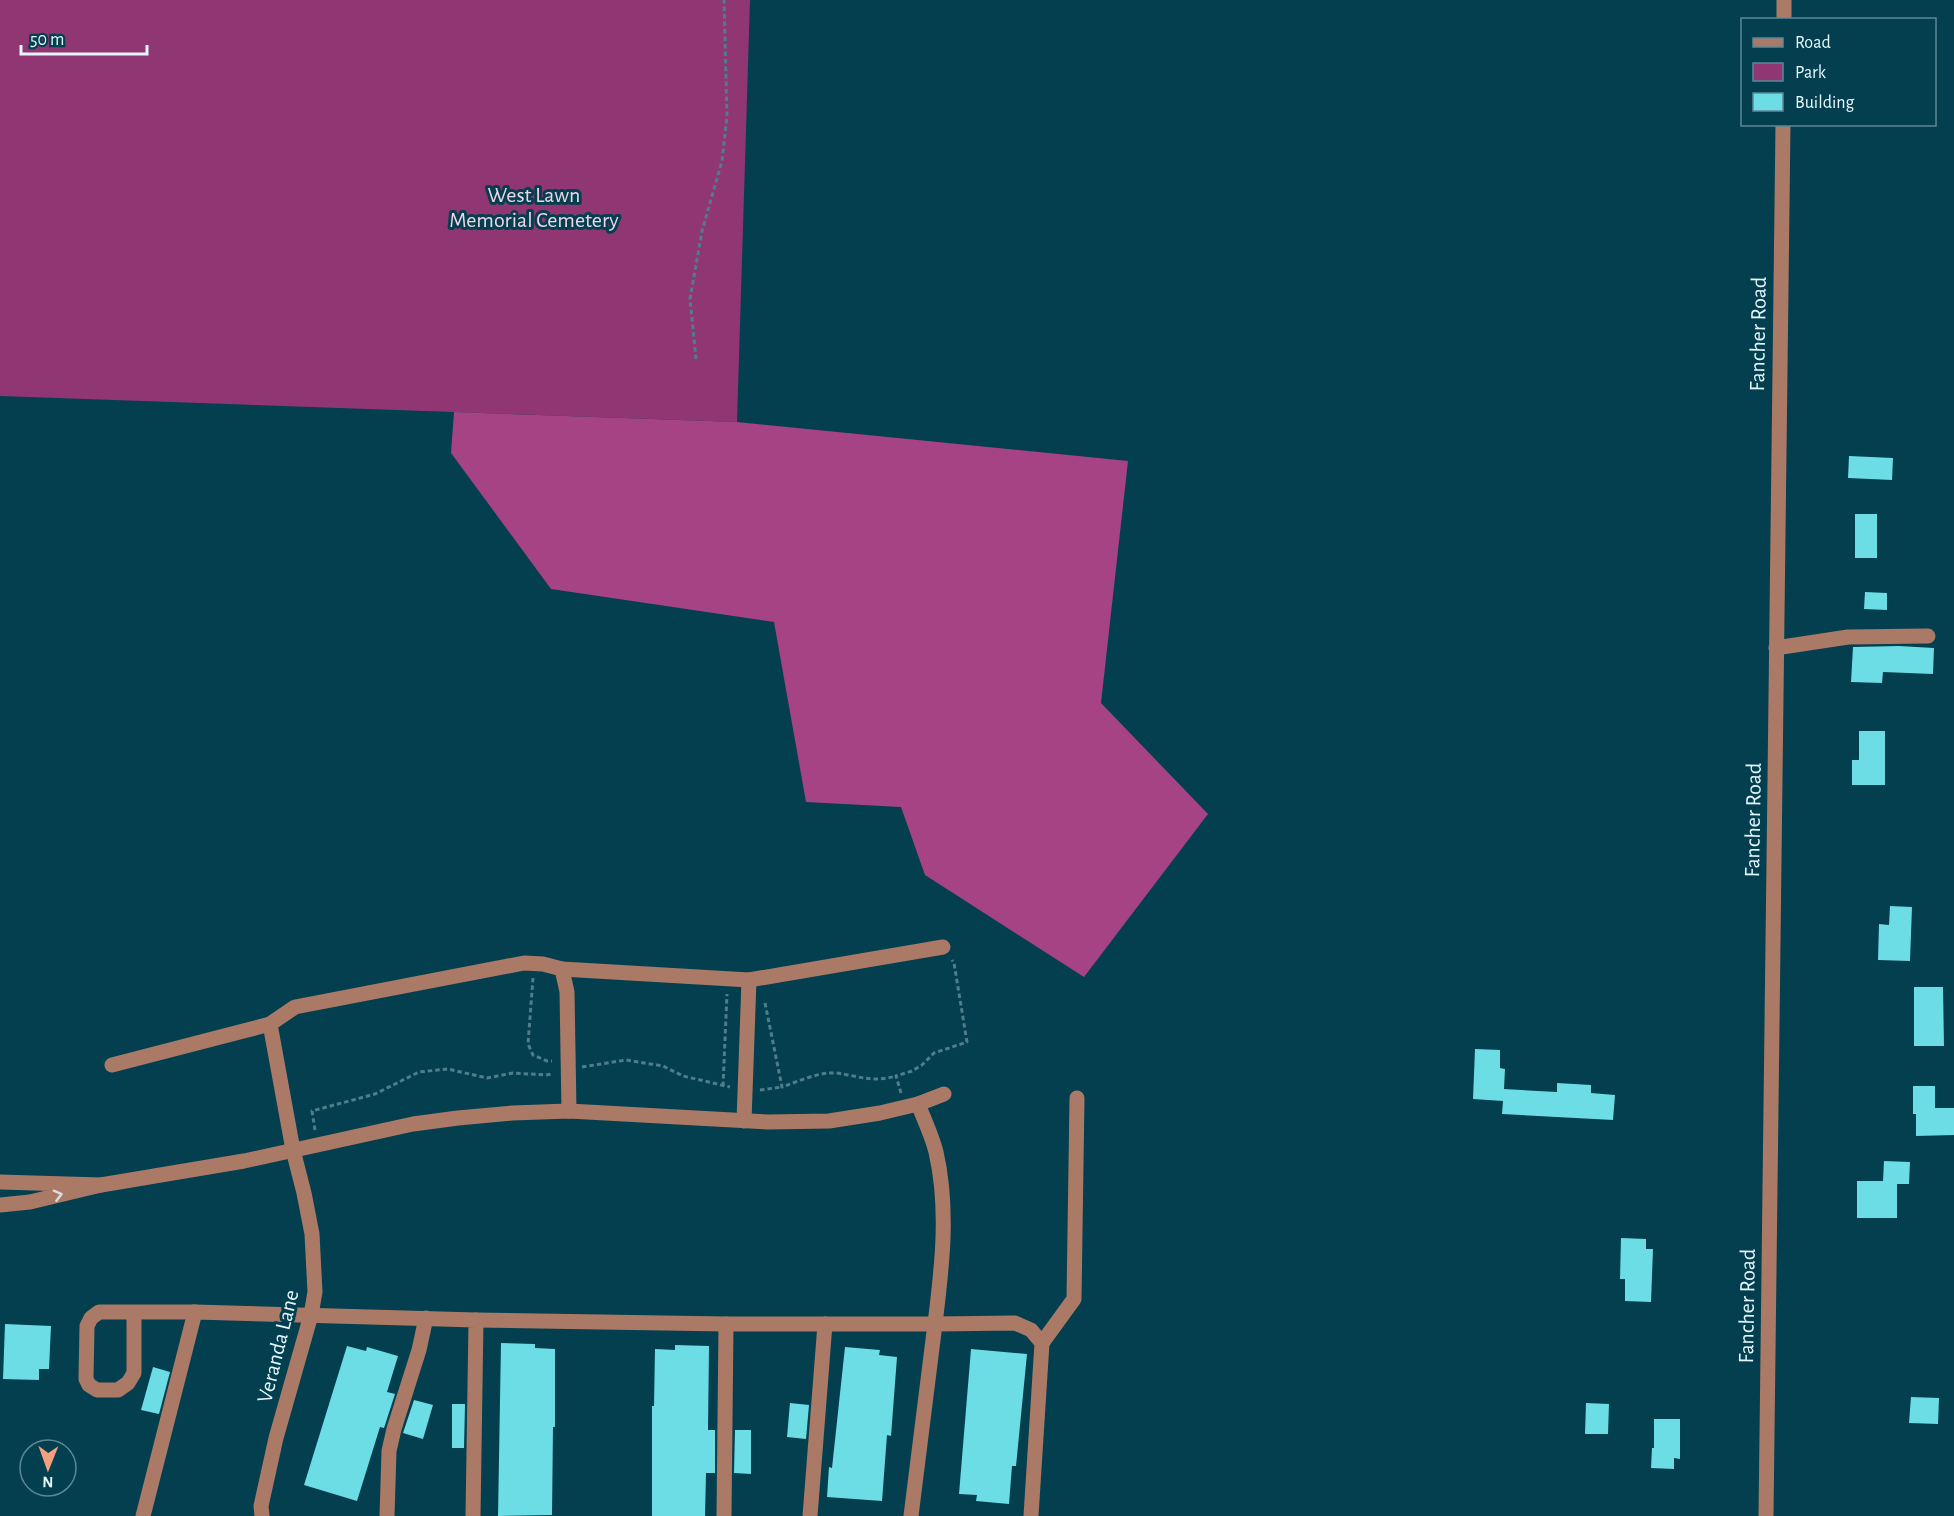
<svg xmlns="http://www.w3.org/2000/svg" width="1954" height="1516" font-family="'Alegreya Sans',sans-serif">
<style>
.green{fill:#903672}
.forest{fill:#a54384}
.building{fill:#6cdce5}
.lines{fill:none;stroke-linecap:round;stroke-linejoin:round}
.path{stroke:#507d8a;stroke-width:3;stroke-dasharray:4.5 3;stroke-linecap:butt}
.minor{stroke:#aa7a67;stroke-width:15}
.oneway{stroke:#d9dddf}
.labels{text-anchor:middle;stroke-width:6;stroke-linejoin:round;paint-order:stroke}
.park-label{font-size:22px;fill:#f0d5e4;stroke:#033f4f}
.street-label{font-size:22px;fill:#e5f6fd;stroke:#033f4f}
</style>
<rect width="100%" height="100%" fill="#033f4f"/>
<!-- green -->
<path class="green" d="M0,0H750L737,422L0,396Z"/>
<!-- forest -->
<path class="forest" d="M454,412L737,422L1128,461L1101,703L1208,814L1084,977L925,875L901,807L806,802L774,622L551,589L451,453Z"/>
<!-- building -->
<g class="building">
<path d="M1849,456L1893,458L1892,480L1848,478Z"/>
<rect x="1855" y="514" width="22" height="44"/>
<path d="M1865,592L1887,593V610L1864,609Z"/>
<path d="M1899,646L1934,648L1933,674L1883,672L1882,683L1851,682L1853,647Z"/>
<path d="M1859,731H1885V785H1852V760H1859Z"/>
<path d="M1890,906L1912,907L1910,961L1878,960L1879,924L1889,925Z"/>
<path d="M1914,987H1943L1944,1046H1914Z"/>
<path d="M1475,1049L1500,1050V1068L1505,1069L1504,1089L1557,1092V1083L1591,1085V1093L1615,1095L1613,1120L1502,1114L1503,1101L1473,1099Z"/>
<path d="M1913,1086H1935V1108H1954V1135L1916,1136V1114H1913Z"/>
<path d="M1884,1161L1910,1162L1909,1184H1897V1218H1857V1181H1883Z"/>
<path d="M1621,1238L1646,1239V1249H1653L1651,1302L1625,1301V1279H1620Z"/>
<path d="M5,1324L51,1326L49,1369H39V1380L3,1379Z"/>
<path d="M501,1343L535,1344V1348L555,1349V1427H553L552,1515L498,1516Z"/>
<path d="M675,1345L709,1346L708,1430H715V1473H706L705,1516H652V1406H654L655,1349L675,1350Z"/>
<path d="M347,1346L366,1351L367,1347L398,1356L387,1392L395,1394L384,1428L380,1427L357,1501L304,1485Z"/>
<path d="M845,1347L880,1350L879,1355L897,1357L891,1436L887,1435L882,1501L827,1497L829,1467L832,1468Z"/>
<path d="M971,1349L1027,1354L1016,1466H1012L1009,1504L976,1501L977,1495L959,1494Z"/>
<path d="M153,1367L170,1372L159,1414L141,1410Z"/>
<path d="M1911,1397L1939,1398L1938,1424L1909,1423Z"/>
<path d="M414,1400L433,1405L423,1439L403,1433Z"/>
<path d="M790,1403L809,1405L806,1439L787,1437Z"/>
<path d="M1586,1403L1609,1404L1608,1434H1585Z"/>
<path d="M452,1404H465L464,1448H452Z"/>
<path d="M1654,1419H1680V1459L1674,1458V1469L1651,1468L1652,1448H1654Z"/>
<path d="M735,1430H751V1474L734,1473Z"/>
</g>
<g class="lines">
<!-- path -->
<g class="path">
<path d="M696,359L690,299L702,231L722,161L727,116L724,0"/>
<path d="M533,978L528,1044L533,1055L547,1061H552"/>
<path d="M765,1003L782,1087C799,1081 818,1072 836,1073C860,1076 871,1083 896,1076"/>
<path d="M582,1067L626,1060L663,1066L683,1076L730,1087"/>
<path d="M723,1086L727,994"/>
<path d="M760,1090L782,1087"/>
<path d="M901,1093L896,1076L912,1071L922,1065L934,1053L967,1042L954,963L952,960"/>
<path d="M315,1130L312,1111L375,1094L419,1072L448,1069L487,1078L513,1073L546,1075L552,1074"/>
</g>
<!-- minor -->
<g class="minor">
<path d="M1784,20V0"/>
<path d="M1776,648L1848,637L1928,636"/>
<path d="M562,969L749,980"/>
<path d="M112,1065L270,1024"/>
<path d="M744,1121L749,980L943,947"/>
<path d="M0,1182L101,1185L30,1202L0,1205"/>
<path d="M101,1185L244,1161L413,1124L458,1118L512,1113L569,1111L768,1122L829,1121L880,1113L918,1104L944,1094"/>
<path d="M134,1312V1373L128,1383L118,1390H97L89,1385L86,1379L87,1326L91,1318L99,1312H195"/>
<path d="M476,1320L726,1324"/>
<path d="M1042,1343L1074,1299L1077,1098"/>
<path d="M143,1516L195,1312L476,1320L473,1516"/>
<path d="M262,1516L261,1506L276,1438L311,1315L315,1292L312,1234L304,1193L293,1150L270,1024L295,1007L524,963L543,964L562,969L567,992L569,1111"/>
<path d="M387,1516L389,1451L394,1429L419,1350L426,1318"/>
<path d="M724,1516L726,1324H935C942,1267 949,1209 936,1152C932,1136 924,1119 918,1104"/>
<path d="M810,1516L825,1324"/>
<path d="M911,1516L935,1324L1015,1323L1031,1330L1042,1343L1031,1516"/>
<path d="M1766,1516L1783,124"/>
</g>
</g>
<!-- one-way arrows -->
<defs><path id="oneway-chevron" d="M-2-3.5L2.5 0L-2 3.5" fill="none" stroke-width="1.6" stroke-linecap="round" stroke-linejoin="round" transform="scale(1.5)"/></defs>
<use class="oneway" href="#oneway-chevron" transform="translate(58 1195) rotate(-14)"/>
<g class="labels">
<!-- park labels -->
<g class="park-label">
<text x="534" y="202">West Lawn<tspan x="534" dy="25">Memorial Cemetery</tspan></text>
</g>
<!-- street labels -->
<g class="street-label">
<text transform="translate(1757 334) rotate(-89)" y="8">Fancher Road</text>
<text transform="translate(1752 820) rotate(-89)" y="8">Fancher Road</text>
<text transform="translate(1746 1306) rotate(-89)" y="8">Fancher Road</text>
<text transform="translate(277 1346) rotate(-76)" y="8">Veranda Lane</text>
</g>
</g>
<!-- legend -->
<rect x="1741" y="18" width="195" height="108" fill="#033f4f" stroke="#5d8895" stroke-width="1.5"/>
<rect x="1753" y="38" width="30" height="9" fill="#aa7a67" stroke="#5d8895" stroke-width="1.5"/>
<text x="1795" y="48" font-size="18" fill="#e5f6fd">Road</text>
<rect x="1753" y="63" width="30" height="18" fill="#903672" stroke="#5d8895" stroke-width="1.5"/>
<text x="1795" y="78" font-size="18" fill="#e5f6fd">Park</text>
<rect x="1753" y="93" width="30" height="18" fill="#6cdce5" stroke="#5d8895" stroke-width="1.5"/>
<text x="1795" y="108" font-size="18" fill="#e5f6fd">Building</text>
<!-- north arrow -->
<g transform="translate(48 1468) rotate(181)"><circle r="28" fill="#033f4f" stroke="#5d8895" stroke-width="1.5"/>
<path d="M0-4.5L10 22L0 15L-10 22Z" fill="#f2a07f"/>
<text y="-9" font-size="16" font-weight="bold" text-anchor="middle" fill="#e5f6fd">N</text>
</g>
<!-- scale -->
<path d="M21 45v9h126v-9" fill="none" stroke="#e5f6fd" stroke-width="3"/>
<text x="30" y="45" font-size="18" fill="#e5f6fd" stroke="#033f4f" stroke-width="4.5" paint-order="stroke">50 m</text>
</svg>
